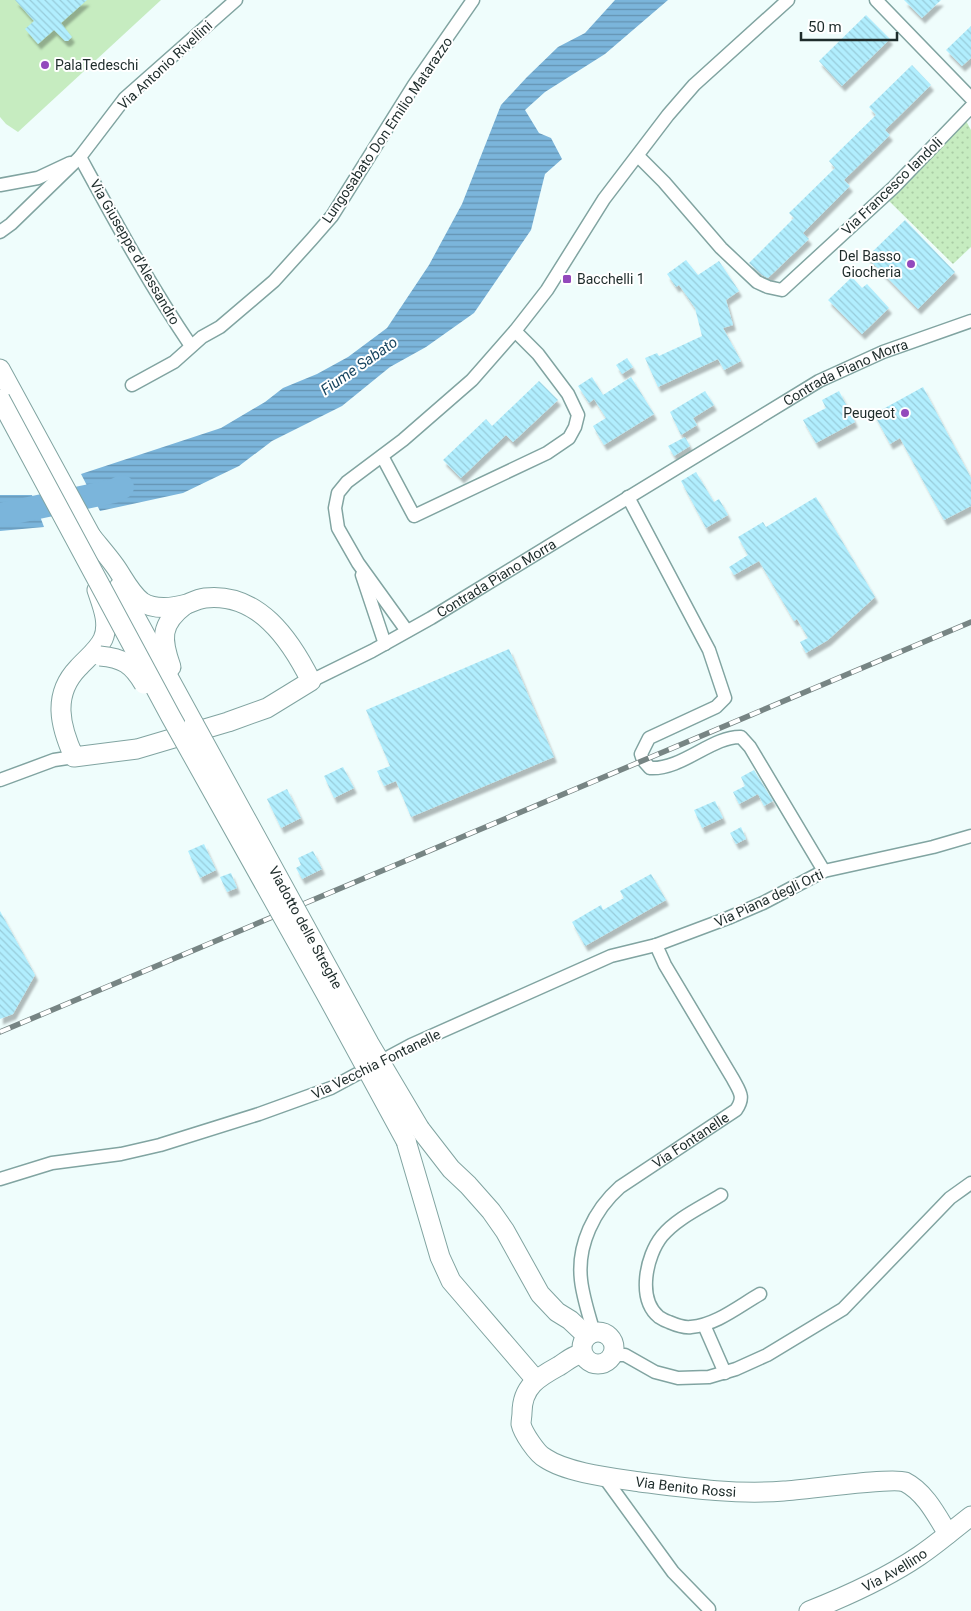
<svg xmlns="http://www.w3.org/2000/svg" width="971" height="1611" font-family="Roboto,sans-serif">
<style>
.grass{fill:url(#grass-dots)}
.pitch{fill:#c6ecc0}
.water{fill:url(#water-rules)}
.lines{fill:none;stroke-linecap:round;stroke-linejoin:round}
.river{stroke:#7bb5db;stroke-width:24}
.building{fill:url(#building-back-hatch);filter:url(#shadow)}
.street-casing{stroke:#81a4a1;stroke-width:15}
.secondary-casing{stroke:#81a4a1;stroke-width:21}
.street{stroke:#fff;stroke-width:12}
.secondary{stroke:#fff;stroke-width:19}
.rail-casing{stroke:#778584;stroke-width:5.5}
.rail{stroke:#fff;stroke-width:4;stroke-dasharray:11;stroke-linecap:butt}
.secondary-bridge-casing{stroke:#81a4a1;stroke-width:21;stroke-linecap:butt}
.secondary-bridge{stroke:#fff;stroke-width:19}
.poi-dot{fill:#9349bc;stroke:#fff;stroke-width:2}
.labels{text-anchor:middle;stroke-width:4;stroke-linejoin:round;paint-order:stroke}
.poi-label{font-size:14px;fill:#1e2c2b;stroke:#fff;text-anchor:start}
.street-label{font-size:14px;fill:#1e2c2b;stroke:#fff}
.water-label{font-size:15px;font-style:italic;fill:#194661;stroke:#fff}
</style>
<defs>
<pattern id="grass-dots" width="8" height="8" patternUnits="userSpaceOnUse" patternTransform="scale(1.25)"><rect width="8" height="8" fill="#c6ecc0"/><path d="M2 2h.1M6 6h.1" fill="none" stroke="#aacba5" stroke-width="1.8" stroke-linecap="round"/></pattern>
<pattern id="water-rules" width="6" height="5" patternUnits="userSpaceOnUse" patternTransform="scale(1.25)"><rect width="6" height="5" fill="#7bb5db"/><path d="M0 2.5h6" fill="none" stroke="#6493b2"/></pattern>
<pattern id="building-back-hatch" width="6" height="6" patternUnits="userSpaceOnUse" patternTransform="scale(1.25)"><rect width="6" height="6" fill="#b1eefe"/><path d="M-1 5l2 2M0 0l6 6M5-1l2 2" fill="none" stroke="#98ccda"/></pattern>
<filter id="shadow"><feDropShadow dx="3" dy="5.5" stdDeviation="1" flood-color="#0004"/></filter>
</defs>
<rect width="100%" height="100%" fill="#effdfc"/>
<!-- grass -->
<path class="grass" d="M966,121L971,130V247L953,264L888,200Z"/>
<!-- pitch -->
<path class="pitch" d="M0,0H161L18,132L6,124L0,117Z"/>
<!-- water -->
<g class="water">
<path d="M615,0H668L605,54L545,92L525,110L539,133L551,138L562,159L545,174L531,230L474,313L426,347L390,367L342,406L272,441L239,466L183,493L100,511L81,474L221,428L265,402L283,388L317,374L348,357L387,328L429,265L462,204L501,105L527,77L558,47L585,33Z"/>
<path d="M0,495H32L44,527L0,531Z"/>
</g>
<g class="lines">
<!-- river -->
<path class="river" d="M0,515L114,491L122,487"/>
</g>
<!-- building -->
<g class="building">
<path d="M15,0H87L61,23L72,37L68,41H65L54,30L38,44L25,29L34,21Z"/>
<path d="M904,0H941L922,18Z"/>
<path d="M866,15L890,39L842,86L819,61Z"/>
<path d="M971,26V58L962,66L946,50Z"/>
<path d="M912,65L931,85L885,130L890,135L844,180L850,186L803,233L809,239L768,278L762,275L749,263L794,218L789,213L835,168L829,161L876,115L869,107Z"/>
<path d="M905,220L955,272L918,309L867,257Z"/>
<path d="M686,260L698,275L719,261L739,291L726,300L733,325L723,328L741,361L724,370L718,359L658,387L645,358L657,353L659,356L702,336L695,308L679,285L676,287L667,274Z"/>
<path d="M852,277L862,288L867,284L889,308L862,334L828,300Z"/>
<path d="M627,358L633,367L622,374L616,365Z"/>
<path d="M592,377L603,395L631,377L654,414L604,445L593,426L606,418L594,399L589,403L578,386Z"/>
<path d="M539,381L558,400L513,442L506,435L461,478L443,460L486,419L492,426Z"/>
<path d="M923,387L971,478V506L944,520L900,438L890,444L874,414Z"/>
<path d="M705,391L714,405L693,418L697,425L681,435L670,412Z"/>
<path d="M839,391L855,422L816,443L803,420L826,408L822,400Z"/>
<path d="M685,437L690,446L674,456L668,446Z"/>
<path d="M696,472L714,502L719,499L728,515L706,528L681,481Z"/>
<path d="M816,497L875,597L828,640L806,653L800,642L808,638L797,619L794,621L759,561L734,575L729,567L748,555L738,537L763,522L766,527Z"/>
<path d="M509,649L554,757L411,817L396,781L384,786L377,771L390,766L366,710Z"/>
<path d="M343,767L354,788L334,798L324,776Z"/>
<path d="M754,770L773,801L764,806L758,794L739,804L733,792L745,786L741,777Z"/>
<path d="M287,789L301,818L281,828L267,799Z"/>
<path d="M715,801L723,818L702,828L694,810Z"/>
<path d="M741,827L746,839L736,844L730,833Z"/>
<path d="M204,844L216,870L200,878L188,851Z"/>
<path d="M313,851L322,869L302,879L296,868L301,865L298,858Z"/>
<path d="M231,873L237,888L227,892L220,877Z"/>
<path d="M651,874L666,900L585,946L572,922L601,905L603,910L624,898L620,891Z"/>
<path d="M0,911L35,975L13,1014L0,1019Z"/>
</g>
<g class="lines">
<!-- street casing -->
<g class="street-casing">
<g id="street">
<path d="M876,0L971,98"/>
<path d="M638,156L664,182L721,248L757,282L768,287L782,290L894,187L971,107"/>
<path d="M80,157C115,221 150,286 191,346"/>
<path d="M0,185L38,178L70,163"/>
<path d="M0,232L11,224L80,157L125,98L236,0"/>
<path d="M132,385L174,362L202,337L220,327L274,281L312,239L332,216L414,85L473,0"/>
<path d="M382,456L414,516L547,453L569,438L575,427L578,415L568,394L538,354L515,331"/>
<path d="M628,497L709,650L725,698L716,707L649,738L641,754L643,760L650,768C682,770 712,736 741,737L750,747L824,871"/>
<path d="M362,575L385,644"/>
<path d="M407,631L358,563L338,528L335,508L338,493L347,482L403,440L472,380L515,331L547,290L604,199L668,115L694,85L788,0"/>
<path id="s1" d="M311,681L372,651L431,618L819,381L883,352L971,321"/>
<path d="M0,780L54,760L74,757"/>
<path d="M0,1179L52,1163L121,1154L160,1145L259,1114L331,1088L411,1045L611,956L656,945L728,918L763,903L824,871L933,847L971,836"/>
<path d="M721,1195C702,1207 677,1218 662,1236C646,1256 637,1299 659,1317C662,1319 666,1321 669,1322C676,1325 684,1328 691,1327C716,1325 739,1306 760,1294"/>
<path d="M704,1325L725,1373"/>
<path id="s2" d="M594,1333C589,1315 583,1298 581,1280C577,1245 594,1210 620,1187L736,1110C745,1097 740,1092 733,1079L665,965L656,945"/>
<path d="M612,1355H625L655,1372L678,1378L709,1377L736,1369L767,1355L843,1309L950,1198L971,1183"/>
<path d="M604,1477L673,1572L709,1609"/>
</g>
</g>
<!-- secondary casing -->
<g class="secondary-casing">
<g id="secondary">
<path d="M0,369L96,545"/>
<path d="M91,536C99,546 107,555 115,566C123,577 130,593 142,602C154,610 173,608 187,604C192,602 198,599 205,598C258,592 290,639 311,681L267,708L228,722L137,749L74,757C60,726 52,695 78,668C86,659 98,650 103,639C110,623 102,605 97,590"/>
<path d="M119,587L194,724"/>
<path d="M171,667C161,639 160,624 185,605"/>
<path d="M420,1129L451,1169L468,1185L491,1211L505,1231L540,1294L557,1312L570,1320L587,1336"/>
<path d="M406,1141L440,1257L451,1281L536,1380"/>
<circle cx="598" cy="1348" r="16"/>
<path id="s3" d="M582,1354C573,1355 567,1361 559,1366C539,1377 522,1386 522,1413C522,1416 521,1421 521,1424C523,1433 537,1454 545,1458C567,1473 614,1478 640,1482C687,1488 736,1495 784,1491C805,1490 891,1477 905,1482C925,1492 937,1516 948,1534"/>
<path id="s4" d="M809,1611C847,1596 885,1579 919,1556C937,1544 954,1529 971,1516"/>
</g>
</g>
<!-- street -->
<use href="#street" class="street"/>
<!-- secondary -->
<use href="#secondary" class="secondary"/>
<!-- rail casing -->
<g class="rail-casing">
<path id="rail" d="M0,1032L971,622"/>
</g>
<!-- rail -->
<use href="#rail" class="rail"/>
<!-- secondary-bridge casing -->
<g class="secondary-bridge-casing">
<g id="secondary-bridge">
<path d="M0,399L171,717L326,994L406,1141"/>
<path d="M100,656C123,658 132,664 144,684"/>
<path id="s5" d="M194,724L369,1043L420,1129"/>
</g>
</g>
<!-- secondary-bridge -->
<use href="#secondary-bridge" class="secondary-bridge"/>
</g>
<!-- markers -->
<g class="poi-dot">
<circle cx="45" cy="65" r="5"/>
<circle cx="911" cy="264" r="5"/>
<rect x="562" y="274" width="10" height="10" rx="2.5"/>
<circle cx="905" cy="413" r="5"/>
</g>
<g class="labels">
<!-- poi labels -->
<g class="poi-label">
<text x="55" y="70">PalaTedeschi</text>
<text x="901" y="261" text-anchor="end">Del Basso<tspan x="901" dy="16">Giocheria</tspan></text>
<text x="577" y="284">Bacchelli 1</text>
<text x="895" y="418" text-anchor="end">Peugeot</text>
</g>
<!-- street labels -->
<g class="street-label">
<text transform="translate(165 65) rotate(-43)" y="5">Via Antonio Rivellini</text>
<text transform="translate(387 130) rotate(-56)" y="5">Lungosabato Don Emilio Matarazzo</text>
<text transform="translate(892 186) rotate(-44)" y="5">Via Francesco Iandoli</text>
<text transform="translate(135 252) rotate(60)" y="5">Via Giuseppe d'Alessandro</text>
<text dy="5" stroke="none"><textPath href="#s1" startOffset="618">Contrada Piano Morra</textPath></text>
<text dy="5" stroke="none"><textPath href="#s1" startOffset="212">Contrada Piano Morra</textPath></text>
<text transform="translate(769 898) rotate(-25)" y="5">Via Piana degli Orti</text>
<text dy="5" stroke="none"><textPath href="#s5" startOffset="232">Viadotto delle Streghe</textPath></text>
<text transform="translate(376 1064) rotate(-26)" y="5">Via Vecchia Fontanelle</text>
<text dy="5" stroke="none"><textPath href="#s2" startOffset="244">Via Fontanelle</textPath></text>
<text dy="5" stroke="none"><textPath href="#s3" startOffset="288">Via Benito Rossi</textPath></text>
<text dy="5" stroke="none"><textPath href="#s4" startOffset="95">Via Avellino</textPath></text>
</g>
<!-- water labels -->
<g class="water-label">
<text transform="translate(359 366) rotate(-35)" y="5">Fiume Sabato</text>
</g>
</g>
<!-- scale -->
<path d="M801 32v8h96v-8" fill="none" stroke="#1e2c2b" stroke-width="2.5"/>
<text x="808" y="32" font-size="15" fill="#1e2c2b" stroke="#ffffff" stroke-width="4" paint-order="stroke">50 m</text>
</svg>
